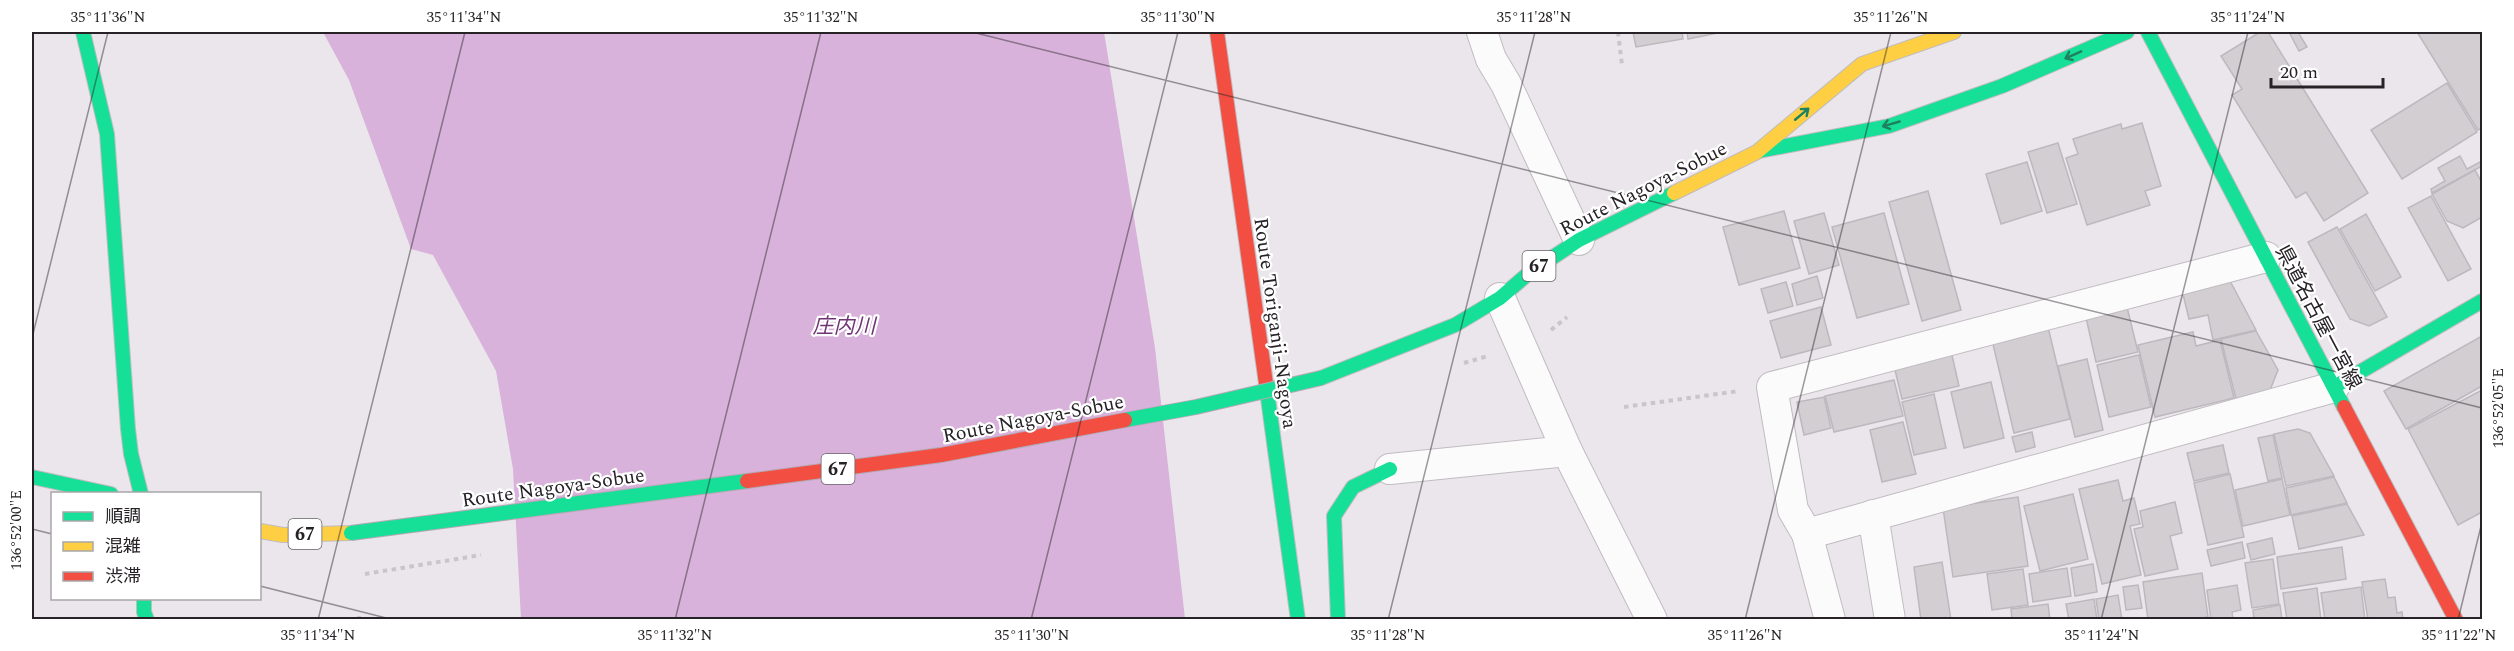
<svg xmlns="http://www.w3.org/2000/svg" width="2514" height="651" font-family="Spectral,'Noto Sans JP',serif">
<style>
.water{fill:#d8b2da}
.building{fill:#d2ced2;stroke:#bdb8bd;stroke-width:1.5}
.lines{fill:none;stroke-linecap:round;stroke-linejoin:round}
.street-casing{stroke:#c0bcc0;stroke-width:32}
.fast-casing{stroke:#c0bcc0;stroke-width:16}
.slow-casing{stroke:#c0bcc0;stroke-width:16}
.jam-casing{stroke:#c0bcc0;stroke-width:16}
.path{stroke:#c8c6c8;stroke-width:4;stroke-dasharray:4.5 4.5;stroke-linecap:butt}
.street{stroke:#fcfbfc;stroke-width:30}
.fast{stroke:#16e098;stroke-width:14}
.slow{stroke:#ffcf43;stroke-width:14}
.jam{stroke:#f24e42;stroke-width:14}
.fast-bridge-casing{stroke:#b3a8b4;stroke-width:16;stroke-linecap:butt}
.jam-bridge-casing{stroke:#b3a8b4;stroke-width:16;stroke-linecap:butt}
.path-bridge{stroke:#c8c6c8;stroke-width:4;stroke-dasharray:4.5 4.5;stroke-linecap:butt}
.fast-bridge{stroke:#16e098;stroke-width:14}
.jam-bridge{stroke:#f24e42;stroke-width:14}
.oneway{stroke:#1e815f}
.ticks{fill:none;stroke:#262226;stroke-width:1.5;stroke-opacity:0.45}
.labels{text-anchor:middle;stroke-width:4.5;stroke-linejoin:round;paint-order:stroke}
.shield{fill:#fff;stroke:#676467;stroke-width:1.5}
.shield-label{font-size:18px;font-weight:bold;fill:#262226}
.street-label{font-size:20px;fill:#262226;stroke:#fff}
.water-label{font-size:21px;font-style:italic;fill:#713475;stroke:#fff}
.neatline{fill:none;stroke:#262226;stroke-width:2}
.ticks-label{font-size:15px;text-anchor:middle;fill:#262226}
</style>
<rect width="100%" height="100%" fill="#ebe6eb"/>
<!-- water -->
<path class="water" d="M323,32H1104L1155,348L1185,619H521L513,469L496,371L433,255L411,249L349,80Z"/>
<!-- building -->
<g class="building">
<path d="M1633,32H1682L1683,39L1636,47Z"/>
<path d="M1687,32H1718V33L1688,39Z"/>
<path d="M2260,32H2268L2368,193L2324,221L2306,192L2296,198L2232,95L2242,89L2221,56Z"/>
<path d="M2289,32H2298L2307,47L2299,51Z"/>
<path d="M2417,32H2482V128L2478,130Z"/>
<path d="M2447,83L2477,132L2402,179L2371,130Z"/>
<path d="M2142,123L2161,186L2145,191L2150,205L2087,225L2066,158L2078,154L2073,139L2121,124L2122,129Z"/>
<path d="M2058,143L2077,204L2047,213L2028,152Z"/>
<path d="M2460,156L2467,169L2482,161V166L2432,193L2431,189L2445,181L2438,168Z"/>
<path d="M2027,162L2042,211L2001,224L1986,174Z"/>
<path d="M2475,170L2482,183V217L2463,228L2447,221L2432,194Z"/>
<path d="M1928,191L1961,310L1922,321L1889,202Z"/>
<path d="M2431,196L2471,269L2448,281L2408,208Z"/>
<path d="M1784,211L1800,268L1739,285L1723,227Z"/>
<path d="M1824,213L1839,265L1809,274L1794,221Z"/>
<path d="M1884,213L1909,304L1857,318L1832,227Z"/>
<path d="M2366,214L2401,277L2375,291L2340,229Z"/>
<path d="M2337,227L2387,317L2369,326L2350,319L2308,242Z"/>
<path d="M1817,276L1823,298L1797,305L1792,284Z"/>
<path d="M2229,279L2256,330L2213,340L2208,315L2189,319L2182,290Z"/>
<path d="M1786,282L1793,306L1768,313L1761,289Z"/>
<path d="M2126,303L2138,352L2096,362L2085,313Z"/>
<path d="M1821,307L1831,345L1781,358L1770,321Z"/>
<path d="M2048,327L2070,419L2014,433L1992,340Z"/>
<path d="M2256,331L2278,370L2270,390L2236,399L2221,339Z"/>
<path d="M2193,332L2196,346L2220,340L2234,398L2155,417L2138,345Z"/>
<path d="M2482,336V386L2406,429L2384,391Z"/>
<path d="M1951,351L1959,386L1902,399L1895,370L1908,367L1906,361Z"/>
<path d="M2139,355L2151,407L2109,417L2097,365Z"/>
<path d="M2087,359L2103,430L2075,437L2058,366Z"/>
<path d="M1894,380L1903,416L1834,432L1825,396Z"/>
<path d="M1991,382L2004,438L1964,448L1951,392Z"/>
<path d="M2482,390V512L2458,525L2408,429Z"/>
<path d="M1934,394L1946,448L1914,455L1902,402Z"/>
<path d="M1824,397L1831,428L1804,435L1797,402Z"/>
<path d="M1903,422L1916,474L1882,482L1870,430Z"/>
<path d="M2298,429L2310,433L2334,476L2286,486L2274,434Z"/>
<path d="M2032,432L2035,447L2016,452L2012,437Z"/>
<path d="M2273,435L2282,478L2268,481L2258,438Z"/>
<path d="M2223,445L2229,473L2194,481L2187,453Z"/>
<path d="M2230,474L2244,537L2208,545L2194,483Z"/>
<path d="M2334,477L2347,503L2291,515L2286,488Z"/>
<path d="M2282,479L2290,515L2243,526L2235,490Z"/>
<path d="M2118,480L2123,501L2134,498L2140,524L2130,526L2141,575L2102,584L2079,489Z"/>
<path d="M2073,494L2088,559L2040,571L2024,506Z"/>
<path d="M2018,497L2028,566L1953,577L1943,508Z"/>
<path d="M2175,502L2182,533L2170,536L2178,569L2145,576L2134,529L2143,527L2140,511Z"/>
<path d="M2347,504L2364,535L2299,549L2292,516Z"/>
<path d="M2272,538L2275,554L2251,560L2247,544Z"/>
<path d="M2242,542L2245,558L2211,566L2207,550Z"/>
<path d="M2342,547L2346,579L2281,589L2277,557Z"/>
<path d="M2273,559L2279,604L2252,608L2245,563Z"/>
<path d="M1942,562L1951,620H1921L1914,567Z"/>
<path d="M2093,564L2097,592L2075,596L2071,568Z"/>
<path d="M2067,568L2071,596L2033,602L2029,574Z"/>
<path d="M2023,569L2028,605L1992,610L1987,574Z"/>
<path d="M2202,573L2208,617L2190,620H2148L2143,582Z"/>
<path d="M2385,579L2388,598L2395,597L2397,613L2402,612L2403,620H2368L2362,582Z"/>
<path d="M2138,585L2142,608L2126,610L2123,587Z"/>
<path d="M2237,585L2241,610L2232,612L2233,620H2211L2207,590Z"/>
<path d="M2361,587L2365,620H2325L2321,593Z"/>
<path d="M2317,588L2321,620H2287L2283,593Z"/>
<path d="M2118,595L2122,620H2099L2096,599Z"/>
<path d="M2094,599L2097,620H2069L2066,604Z"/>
<path d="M2048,604L2050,620H2012L2011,609Z"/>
<path d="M2280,605L2282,620H2254L2253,610Z"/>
</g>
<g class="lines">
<!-- street casing -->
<g class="street-casing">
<g id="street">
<path d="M1482,32L1491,59L1506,84L1579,240"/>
<path d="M1500,298L1567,451L1652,620"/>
<path d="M1390,469L1567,451"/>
<path d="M1873,515L1890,620"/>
<path d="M1807,534L2334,387"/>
<path d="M1830,620L1807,534L1793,510L1772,387L2266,257"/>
</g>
</g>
<!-- fast casing -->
<g class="fast-casing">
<g id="fast">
<path d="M83,32L107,134L128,429L131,454L141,494"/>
<path d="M2148,32L2344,407"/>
<path d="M1759,151L1889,126L2002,86L2127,32"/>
<path d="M1321,378L1455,325L1500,298L1529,273L1579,240L1674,193"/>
<path d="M2334,387L2482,301"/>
<path d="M1267,391L1298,620"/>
<path d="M32,477L111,494"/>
<path d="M144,598V612L147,620"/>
<path d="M1338,620L1334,516L1353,487L1390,469"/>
</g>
</g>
<!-- slow casing -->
<g class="slow-casing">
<g id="slow">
<path d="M1674,193L1757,152L1862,64L1954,32"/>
<path d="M260,531L283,535L351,533"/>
</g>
</g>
<!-- jam casing -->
<g class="jam-casing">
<g id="jam">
<path d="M1217,32L1267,391"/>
<path d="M2344,407L2456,620"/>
</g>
</g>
<!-- path -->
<g class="path">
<path d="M1618,32L1622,65"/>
<path d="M1551,330L1567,317"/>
<path d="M1464,363L1488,356"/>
<path d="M1624,407L1739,391"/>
<path d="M359,620V616"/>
</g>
<!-- street -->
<use href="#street" class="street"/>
<!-- fast -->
<use href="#fast" class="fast"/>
<!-- slow -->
<use href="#slow" class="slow"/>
<!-- jam -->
<use href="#jam" class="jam"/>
<!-- fast-bridge casing -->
<g class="fast-bridge-casing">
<g id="fast-bridge">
<path d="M1125,420L1196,407L1321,378"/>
<path d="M351,533L747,481"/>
</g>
</g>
<!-- jam-bridge casing -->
<g class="jam-bridge-casing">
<path id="jam-bridge" d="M747,481L941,455L1125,420"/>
</g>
<!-- path-bridge -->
<path class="path-bridge" d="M365,574L481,555"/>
<!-- fast-bridge -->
<use href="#fast-bridge" class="fast-bridge"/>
<!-- jam-bridge -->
<use href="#jam-bridge" class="jam-bridge"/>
</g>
<!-- one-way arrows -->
<defs><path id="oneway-shaft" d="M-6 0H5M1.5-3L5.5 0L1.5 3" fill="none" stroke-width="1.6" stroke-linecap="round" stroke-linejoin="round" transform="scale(1.5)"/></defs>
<g class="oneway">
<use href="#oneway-shaft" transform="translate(2073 55) rotate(156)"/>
<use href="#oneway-shaft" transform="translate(1802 114) rotate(-40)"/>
<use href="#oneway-shaft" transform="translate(1891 124) rotate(164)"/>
</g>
<!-- ticks -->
<path class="ticks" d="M972,32L2482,408M32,338L108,32M32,529L52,534M260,586L394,620M318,620L465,32M675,620L821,32M1031,620L1178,32M1388,620L1535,32M1745,620L1891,32M2101,620L2248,32M2458,620L2482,522"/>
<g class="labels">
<!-- shield labels -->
<g class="shield">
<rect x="1522.5" y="251" width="33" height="30" rx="4.5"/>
<rect x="821.5" y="454" width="33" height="30" rx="4.5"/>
<rect x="288.5" y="519" width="33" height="30" rx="4.5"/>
</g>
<g class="shield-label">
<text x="1539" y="272">67</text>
<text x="838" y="475">67</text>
<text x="305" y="540">67</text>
</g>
<!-- street labels -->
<g class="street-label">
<text transform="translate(1643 188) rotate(-27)" y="7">Route Nagoya-Sobue</text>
<text transform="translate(2319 317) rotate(62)" y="7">県道名古屋一宮線</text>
<text transform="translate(1276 323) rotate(82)" y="7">Route Toriganji-Nagoya</text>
<text transform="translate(1033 418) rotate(-11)" y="7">Route Nagoya-Sobue</text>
<text transform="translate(553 487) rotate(-8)" y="7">Route Nagoya-Sobue</text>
</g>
<!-- water labels -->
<g class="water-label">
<text x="844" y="333">庄内川</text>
</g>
</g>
<!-- border -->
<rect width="2514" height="651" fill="none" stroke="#ffffff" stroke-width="66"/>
<!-- legend -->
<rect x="51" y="492" width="210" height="108" fill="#ffffff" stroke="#a8a7a8" stroke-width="1.5"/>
<rect x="63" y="512" width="30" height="9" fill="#16e098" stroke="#a8a7a8" stroke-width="1.5"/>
<text x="105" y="522" font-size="18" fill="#262226">順調</text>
<rect x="63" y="542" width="30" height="9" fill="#ffcf43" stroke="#a8a7a8" stroke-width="1.5"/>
<text x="105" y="552" font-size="18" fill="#262226">混雑</text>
<rect x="63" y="572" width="30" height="9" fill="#f24e42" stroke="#a8a7a8" stroke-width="1.5"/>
<text x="105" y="582" font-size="18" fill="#262226">渋滞</text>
<!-- scale -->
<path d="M2271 78v9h112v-9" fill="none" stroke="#262226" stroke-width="3"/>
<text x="2280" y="78" font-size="18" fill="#262226" stroke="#ffffff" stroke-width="4.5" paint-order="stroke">20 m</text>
<rect x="33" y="33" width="2448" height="585" class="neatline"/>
<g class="ticks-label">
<text x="108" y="22">35°11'36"N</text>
<text x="464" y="22">35°11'34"N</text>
<text x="821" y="22">35°11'32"N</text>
<text x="1178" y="22">35°11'30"N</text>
<text x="1534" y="22">35°11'28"N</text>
<text x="1891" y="22">35°11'26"N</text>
<text x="2248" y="22">35°11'24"N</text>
<text transform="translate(2498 408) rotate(-90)" y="5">136°52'05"E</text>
<text transform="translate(16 530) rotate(-90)" y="5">136°52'00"E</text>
<text x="318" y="640">35°11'34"N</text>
<text x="675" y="640">35°11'32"N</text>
<text x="1032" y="640">35°11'30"N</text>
<text x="1388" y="640">35°11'28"N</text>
<text x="1745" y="640">35°11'26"N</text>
<text x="2102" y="640">35°11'24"N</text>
<text x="2459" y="640">35°11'22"N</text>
</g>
</svg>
